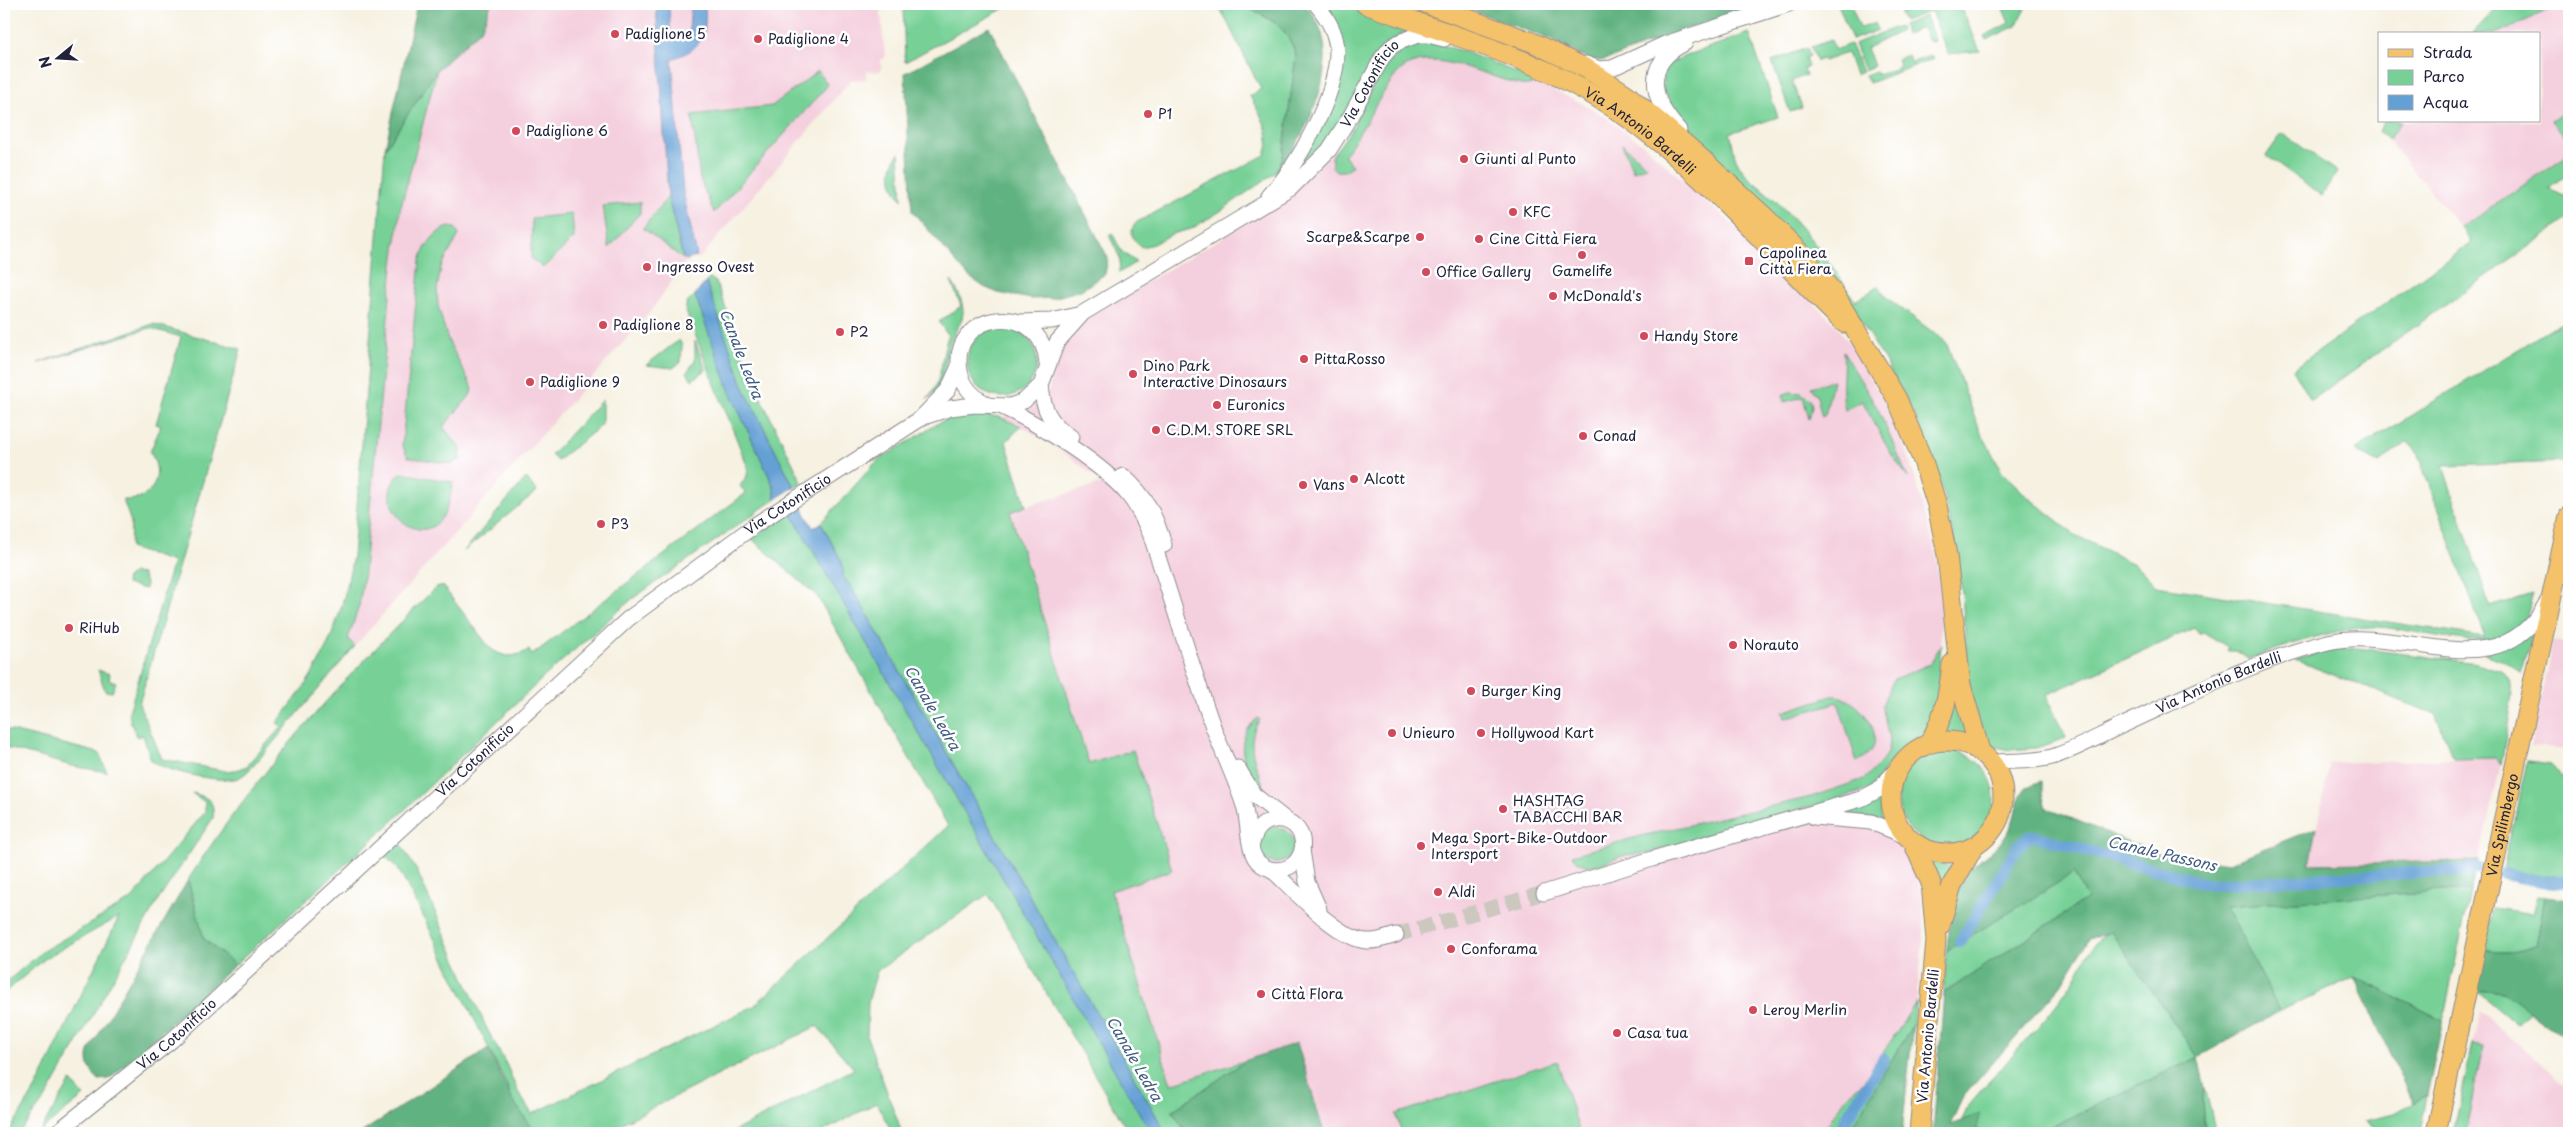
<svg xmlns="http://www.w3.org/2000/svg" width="2573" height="1137" font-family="'Playpen Sans',sans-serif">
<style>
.built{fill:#f4cfdd}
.green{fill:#77d197;stroke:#4c7a69}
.forest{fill:#61b380;stroke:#426a5e}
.water{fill:#65a0d5;stroke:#446188}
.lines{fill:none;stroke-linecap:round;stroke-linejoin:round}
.canal{stroke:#65a0d5;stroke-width:12}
.minor-tunnel{stroke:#ccc8c0;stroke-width:15;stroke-dasharray:15 8;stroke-linecap:butt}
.minor-casing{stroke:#8c8a8e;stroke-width:17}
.major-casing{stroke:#8c8a8e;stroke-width:21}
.minor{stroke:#fff;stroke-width:15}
.major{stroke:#f3c26a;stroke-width:19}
.poi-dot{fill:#d1495b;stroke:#fff;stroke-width:2}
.labels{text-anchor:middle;stroke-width:5;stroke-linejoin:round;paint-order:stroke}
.poi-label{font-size:14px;fill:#22223b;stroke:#fff;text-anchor:start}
.street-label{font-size:14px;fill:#22223b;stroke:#fff}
.water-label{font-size:15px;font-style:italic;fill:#405b80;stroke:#fff}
</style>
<rect width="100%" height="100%" fill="#fff"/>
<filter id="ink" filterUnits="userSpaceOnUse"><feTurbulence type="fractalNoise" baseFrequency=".02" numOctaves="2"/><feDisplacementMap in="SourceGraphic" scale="10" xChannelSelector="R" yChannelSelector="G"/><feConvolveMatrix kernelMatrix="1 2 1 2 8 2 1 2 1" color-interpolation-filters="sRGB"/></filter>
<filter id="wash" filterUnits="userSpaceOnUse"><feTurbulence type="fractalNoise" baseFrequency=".0096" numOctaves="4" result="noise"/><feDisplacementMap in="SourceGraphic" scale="20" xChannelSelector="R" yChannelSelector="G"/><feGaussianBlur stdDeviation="1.12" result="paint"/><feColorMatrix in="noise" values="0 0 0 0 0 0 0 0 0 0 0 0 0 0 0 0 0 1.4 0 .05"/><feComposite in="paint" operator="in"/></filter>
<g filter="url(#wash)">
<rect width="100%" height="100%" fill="#f6f1e1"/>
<!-- built -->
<g class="built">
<path d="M491,4H880L885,58L881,59V71L866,72V79L851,80L701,257L685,262L651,311L355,646L348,639L359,606L363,581L393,265L400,210L437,70L482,28Z"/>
<path d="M2562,4H2569V109L2551,121L2569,140V154L2461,228L2388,140L2401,121H2539V34H2495Z"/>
<path d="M1400,51L1486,61L1573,99L1601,114L1643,144L1750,240L1835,324L1851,345L1891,413L1908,454L1936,553L1941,601L1940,676L1915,740L1897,752L1889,762L1884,772L1879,796L1882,820L1893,840L1912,863L1922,893L1924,930L1916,1002L1867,1078L1847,1096L1821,1133H1580L1557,1061L1397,1114L1402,1133H1324L1297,1043L1171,1084L1110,890L1172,870L1090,764L1010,511L1104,483L1068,455L1021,426L999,417L1025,412L1038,404L1049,390L1059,347L1088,317L1274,207L1340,145L1354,126L1357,115Z"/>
<path d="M2569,641V750L2530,747L2553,642Z"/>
<path d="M2496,758L2501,765L2478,861L2309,864L2330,763Z"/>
<path d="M2480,1011L2569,1088V1133H2453Z"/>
</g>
<!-- green -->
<g class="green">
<path d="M903,4H1012L905,62Z"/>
<path d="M1218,4H1243L1282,27L1291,41L1296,55L1283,157L1276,172L1219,212L1191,229L1172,234L1153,244L1142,247C1132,241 1128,231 1137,222L1265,155C1274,132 1260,116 1250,96L1261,89Z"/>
<path d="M1323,4H1345L1416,29L1399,35L1329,141L1282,187L1340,74Z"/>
<path d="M1838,4H1853L1851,5L1860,28L1875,23L1878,30L1852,40Z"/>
<path d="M1913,4H1960L1980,51L1948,54L1931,11L1904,21L1900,13L1914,7Z"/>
<path d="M2001,4L2027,5L2016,26L1986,40L1984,36L2009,23Z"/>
<path d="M2500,4H2562L2495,34H2472Z"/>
<path d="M1926,16L1935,41L1930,42L1929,39L1927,40L1922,28L1906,34L1902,25Z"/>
<path d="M1899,26L1901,31L1867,48L1874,66L1864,70L1854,44Z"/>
<path d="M1749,33L1778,117L1730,133C1733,142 1733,152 1736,159C1745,180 1770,193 1784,209C1811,237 1835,268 1855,301L1879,286L1886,297L1946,342L1979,428L2002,472L2028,497L2075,535L2136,565L2156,586L2485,637L2417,452L2408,442L2379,463L2355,450L2569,318V462L2443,466L2490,607L2533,594C2530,603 2528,614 2523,623C2498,661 2407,624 2369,627C2328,630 2287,646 2248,659L2236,651H2227L2228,647L2203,632L2200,635L2194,628L2046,695L2066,738L2036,748L2010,750L1992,746L1983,736L1969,690L1962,593L1952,530L1938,475L1915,415L1882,356L1850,304L1705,155L1697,140L1664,107L1662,68L1680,58Z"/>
<path d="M1831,40L1835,50L1850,44L1862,72L1855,75L1847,53L1824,61L1822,59L1817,61L1811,47Z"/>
<path d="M1424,42C1457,45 1509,70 1541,83C1535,83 1527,86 1522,85C1488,78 1423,41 1396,75C1376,100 1364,130 1344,155L1352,166L1345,171H1336L1332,167V156L1354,126L1357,115L1385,66L1400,51Z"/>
<path d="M1807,48L1810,56L1805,58L1808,67L1804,69L1806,75L1792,81L1802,108L1790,112L1772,61Z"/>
<path d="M1908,55L1911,63L1931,55L1933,59L1869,83L1865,75L1876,71L1878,75L1900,67L1897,59Z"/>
<path d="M437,70L400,210L393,265L363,581L359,606L348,639L355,646L256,763C251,768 245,775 238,778C223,784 162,771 151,760L143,735L137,737L131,724L129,712L173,562L130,548L131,522L123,500C152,502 166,476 150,452L161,426L156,424L181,337L150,328L38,363L153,324L241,349L139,704L162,759L230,772L247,766L282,726L277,723C324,664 339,630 353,556L385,149Z"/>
<path d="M818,71L828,85L714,213L700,179L692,115L772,106Z"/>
<path d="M2569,109V140L2551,121Z"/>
<path d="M2385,121H2401L2388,140L2378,132Z"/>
<path d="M2282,133L2337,172L2322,196L2266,156Z"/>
<path d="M1622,144L1647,166L1633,171Z"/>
<path d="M899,153L902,200C889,184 888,169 899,153Z"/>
<path d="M2569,154V174L2548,189L2569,198V218L2311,400L2293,369L2472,242L2461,228Z"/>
<path d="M668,197L683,259L643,228Z"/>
<path d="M640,202V213L609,248L603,206Z"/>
<path d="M572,214L574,238L543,268L531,258L532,218Z"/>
<path d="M449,227L455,228L459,235L441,267L437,290L438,306L448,340L473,389L469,397L443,427L461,449L460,459L452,464L408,457L402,445L420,261C424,247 434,231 449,227Z"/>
<path d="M1112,233L1122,252L1136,262L1119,273L1120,258L1109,235Z"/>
<path d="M710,278L716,282L753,382L802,482L794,487L745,391L706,282Z"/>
<path d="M951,281C958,291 963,300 963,313C962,324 954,331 951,341C943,363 947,383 927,400C944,379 940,360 948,336L939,322L961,306Z"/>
<path d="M695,295L730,392L774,487L775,499L632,599L545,676L393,821L235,965L204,939L188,880C258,770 344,679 436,587L442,586L445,589L490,648C504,658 513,658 529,650L532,655L746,493L740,486L747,476L748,468L685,309L687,303Z"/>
<circle cx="1002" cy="362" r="35"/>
<path d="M679,340L682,345L681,362L673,368L646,365Z"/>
<path d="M695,341L706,370L692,380L687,372L695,361Z"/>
<path d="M1843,351L1878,409L1908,478L1890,452L1862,401L1845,410C1840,391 1845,371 1843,351Z"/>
<path d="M1833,380L1825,415L1822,417L1817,396L1811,387Z"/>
<path d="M1790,392L1801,393L1810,399L1812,406L1809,419L1803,397L1784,402L1782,395Z"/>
<path d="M602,400V425L557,461L551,455Z"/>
<path d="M967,413L999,417L1021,426L1006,442L1026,506L1010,512L1089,764L1133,750L1172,870L1111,891L1171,1084L1247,1060L1172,1111L1187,1133H1166L850,585L842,576V562L821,523L877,461L940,422Z"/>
<path d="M401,473L453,482C451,493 449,506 443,516C420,554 367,501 401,473Z"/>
<path d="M526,478L537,491L464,551Z"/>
<path d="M791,513L1151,1133H1129L988,894L877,971L868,1002L867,1037L902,1133H893L876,1103L820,1133H731L854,1069L817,1026L602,1133H536L513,1101L506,1083L420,910L398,869L383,854L398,840L417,871L486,1027L507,1066L517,1090L532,1114L754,1006L948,826L817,596L752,539L782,517Z"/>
<path d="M133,573L142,574L146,583L145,589L126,584L127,578Z"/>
<path d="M2533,632L2521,674L2503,661L2484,654Z"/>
<path d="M1941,645L1936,706L1930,725L1925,733L1897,752L1870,789L1822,804L1758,819L1646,854C1640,854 1633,854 1626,855C1606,860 1587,876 1572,855L1637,837L1811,797L1864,779L1883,760L1888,750L1889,740L1882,705L1894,679L1930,664Z"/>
<path d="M2357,648L2477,663L2501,671L2510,682L2513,695L2501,765L2496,758L2454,759L2435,714L2295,660L2322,652Z"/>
<path d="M98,670L110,674L109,680L116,682L112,692L105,691Z"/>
<path d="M1956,686L1968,737L1946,734Z"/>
<path d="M1832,696C1854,694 1884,730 1872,749C1868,755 1862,759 1857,762L1838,702L1785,718L1783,712Z"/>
<path d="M1258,718L1260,720C1242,742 1259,772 1267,795L1264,799C1248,772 1228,743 1258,718Z"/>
<path d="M4,729L99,753L107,772L72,766L4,747Z"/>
<circle cx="1946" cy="798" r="48"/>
<path d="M2527,761L2552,764L2565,782L2569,783V875L2561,878L2503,869Z"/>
<path d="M192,793C208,797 215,801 213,818L157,902L47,1096L19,1133H5L12,1127L36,1088L119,917L47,957L4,993V984L43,951L132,899L205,812V802Z"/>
<path d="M1879,796L1882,820L1835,813Z"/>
<circle cx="1276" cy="845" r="18"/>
<path d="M1929,862L1950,866L1940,903Z"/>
<path d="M2074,873L2087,899L1944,993L1946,951Z"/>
<path d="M2457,890L2470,892L2443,1020L2354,977L2280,1011L2225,906Z"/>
<path d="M2538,896L2545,897L2536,946C2518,952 2503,954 2484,950L2493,908L2533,914Z"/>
<path d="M2111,932L2198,1057L2038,1133H1976L1980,1115L1961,1122L1970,1103C2002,1066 2045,1023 2072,983C2082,968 2093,936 2111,932Z"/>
<path d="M2475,989L2504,992L2530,1010L2517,1024Z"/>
<path d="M1916,1002L1913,1024L1848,1133H1821L1847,1096L1867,1078Z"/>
<path d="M2473,1044L2483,1046L2465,1133H2453Z"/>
<path d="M1557,1061L1580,1133H1402L1396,1114Z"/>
<path d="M71,1081L84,1096L40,1131Z"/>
<path d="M2205,1088L2216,1133H2205L2203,1096Z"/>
<path d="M2427,1095L2420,1133H2379L2364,1121L2394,1114Z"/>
</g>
<!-- forest -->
<g class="forest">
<path d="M417,4H491L482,28L437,70L385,149Z"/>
<path d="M1243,4H1304C1350,48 1311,131 1276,172L1283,157L1296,55C1286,25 1269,18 1243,4Z"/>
<path d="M1455,4H1764L1677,32L1615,57L1600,61L1586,58L1552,40Z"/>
<path d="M989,27L1108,258L1105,274L1081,290L1053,298L1032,299L998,293L984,287L968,276L912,211L905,73Z"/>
<path d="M2042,781V794L2046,808L2159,854L2229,863L2316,828L2309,864L2478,861L2470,892L2457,890L2226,906L2280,1011L2198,1057L2205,1088L2203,1096L2204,1125L2185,1133H2038L2198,1057L2111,932L2089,939L2061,985L1963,1097L1950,1125L1980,1114L1976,1133H1933L1944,993L2087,899L2074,873L1946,951C1950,930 1951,902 1961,883C1971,862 1992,855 2005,837C2022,814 2010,788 2042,781Z"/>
<path d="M188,880L204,939L235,965L114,1075L108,1079L99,1080C90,1072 86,1063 89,1051Z"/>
<path d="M2545,897L2569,900V1041L2504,992L2475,989L2484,950C2503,954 2518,952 2536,946Z"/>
<path d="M2354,977L2443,1020L2427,1095L2413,1103Z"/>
<path d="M1913,1024L1902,1133H1848Z"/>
<path d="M1297,1043L1324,1133H1187L1172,1111L1247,1060Z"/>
<path d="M488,1049L513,1101L535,1132L361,1133Z"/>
</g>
<!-- water -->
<g class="water">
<path d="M656,4H669L671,40L681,38L689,30L691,4H705C707,37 703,48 672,59L683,192L697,256L686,260L683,258L668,197Z"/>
<path d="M706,282L745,391L794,487L775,499L774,487L730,392L695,295Z"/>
<path d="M802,507L813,528L821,523L842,562L844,580L850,585L1166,1133H1151L791,513Z"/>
</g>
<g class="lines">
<!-- canal -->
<g class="canal">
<path d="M2503,874L2553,883L2569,881"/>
<path d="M1960,942L2019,845L2029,837L2035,836L2210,885L2477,869"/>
<path d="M1837,1133L1884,1059"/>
</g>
</g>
</g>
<g filter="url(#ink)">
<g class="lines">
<!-- minor-tunnel -->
<path class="minor-tunnel" d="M1396,935L1544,893"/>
<!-- minor casing -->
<g class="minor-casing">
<g id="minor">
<path d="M1586,64L1599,69L1612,68L1665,44L1789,4"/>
<path d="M1679,130C1651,100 1642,64 1685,43"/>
<path d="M1269,196C1298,165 1337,95 1337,52C1337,34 1327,17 1316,4"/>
<path d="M1020,322L1052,321L1081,314"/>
<path d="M1041,385C1043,410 1050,423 1071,437"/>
<path d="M989,405C974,398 963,387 960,371C948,311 1042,297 1047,364"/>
<path d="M1002,407C1038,423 1104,465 1129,496C1138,507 1144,520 1150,533C1171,595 1189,659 1211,721C1221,750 1235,777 1244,806C1249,822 1247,844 1255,858C1262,869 1277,873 1289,867C1295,864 1300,857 1302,850C1308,816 1259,806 1252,844"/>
<path id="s1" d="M927,416L951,408L974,405L1010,406L1024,401L1041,385L1057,342L1083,313L1291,188L1329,150L1350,117L1382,58L1391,47L1399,42L1418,35H1428L1444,39"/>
<path d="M1123,476C1146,496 1156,516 1164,545"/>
<path id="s2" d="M1991,762C2011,761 2033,762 2052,757C2075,750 2099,736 2121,726C2189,695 2256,660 2328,642C2405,624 2498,692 2547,602"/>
<path d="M1238,768L1254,795L1286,820"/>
<path d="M1814,817L1871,822L1906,836"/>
<path d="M1302,850L1307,882L1319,909"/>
<path d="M1272,870C1293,889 1338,939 1366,941C1376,942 1386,938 1396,935"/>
<path d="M1544,893L1652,859L1861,799L1878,790L1898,768"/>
<path id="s3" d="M56,1133L172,1040L628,619L755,525L920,419L948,390L959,366"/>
</g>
</g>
<!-- major casing -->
<g class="major-casing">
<g id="major">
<path id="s4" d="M1365,4C1447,34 1538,58 1612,107C1697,163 1770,252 1844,323"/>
<path d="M1427,4L1532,42L1587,69L1626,94L1692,150L1765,217L1805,258L1833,292L1897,399L1923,461L1937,505L1947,555L1961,685L1980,751"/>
<circle cx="1947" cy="797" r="56"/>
<path d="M1929,743C1944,719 1949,692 1952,664"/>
<path d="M1913,842L1931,883L1936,940L1919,1133"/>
<path d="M1940,926L1952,885L1973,848"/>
<path id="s5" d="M2436,1133L2569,516"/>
</g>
</g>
<!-- minor -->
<use href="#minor" class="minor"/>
<!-- major -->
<use href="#major" class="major"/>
</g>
</g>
<!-- markers -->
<g class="poi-dot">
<circle cx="615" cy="34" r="5"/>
<circle cx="758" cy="39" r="5"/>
<circle cx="1148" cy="114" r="5"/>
<circle cx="516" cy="131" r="5"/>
<circle cx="1464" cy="159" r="5"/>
<circle cx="1513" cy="212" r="5"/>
<circle cx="1420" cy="237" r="5"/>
<circle cx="1479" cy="239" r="5"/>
<circle cx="1582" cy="255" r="5"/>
<rect x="1744" y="256" width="10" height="10" rx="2.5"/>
<circle cx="647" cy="267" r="5"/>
<circle cx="1426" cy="272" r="5"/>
<circle cx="1553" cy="296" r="5"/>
<circle cx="603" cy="325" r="5"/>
<circle cx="840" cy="332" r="5"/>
<circle cx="1644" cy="336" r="5"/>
<circle cx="1304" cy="359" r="5"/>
<circle cx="1133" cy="374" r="5"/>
<circle cx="530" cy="382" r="5"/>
<circle cx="1217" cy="405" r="5"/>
<circle cx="1156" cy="430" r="5"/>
<circle cx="1583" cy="436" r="5"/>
<circle cx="1354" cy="479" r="5"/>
<circle cx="1303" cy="485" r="5"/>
<circle cx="601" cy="524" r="5"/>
<circle cx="69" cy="628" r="5"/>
<circle cx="1733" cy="645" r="5"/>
<circle cx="1471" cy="691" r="5"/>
<circle cx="1392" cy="733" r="5"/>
<circle cx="1481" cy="733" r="5"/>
<circle cx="1503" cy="809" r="5"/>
<circle cx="1421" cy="846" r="5"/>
<circle cx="1438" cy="892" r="5"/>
<circle cx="1451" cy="949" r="5"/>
<circle cx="1261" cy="994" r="5"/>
<circle cx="1753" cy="1010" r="5"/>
<circle cx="1617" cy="1033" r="5"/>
</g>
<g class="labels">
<!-- poi labels -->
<g class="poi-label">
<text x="625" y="39">Padiglione 5</text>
<text x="768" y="44">Padiglione 4</text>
<text x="1158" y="119">P1</text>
<text x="526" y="136">Padiglione 6</text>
<text x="1474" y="164">Giunti al Punto</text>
<text x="1523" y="217">KFC</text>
<text x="1410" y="242" text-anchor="end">Scarpe&amp;Scarpe</text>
<text x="1489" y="244">Cine Città Fiera</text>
<text x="1759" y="258">Capolinea<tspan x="1759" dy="16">Città Fiera</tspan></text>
<text x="657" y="272">Ingresso Ovest</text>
<text x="1582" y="276" text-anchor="middle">Gamelife</text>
<text x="1436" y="277">Office Gallery</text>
<text x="1563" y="301">McDonald's</text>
<text x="613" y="330">Padiglione 8</text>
<text x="850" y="337">P2</text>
<text x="1654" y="341">Handy Store</text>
<text x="1314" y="364">PittaRosso</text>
<text x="1143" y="371">Dino Park<tspan x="1143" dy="16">Interactive Dinosaurs</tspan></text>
<text x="540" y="387">Padiglione 9</text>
<text x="1227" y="410">Euronics</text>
<text x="1166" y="435">C.D.M. STORE SRL</text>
<text x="1593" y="441">Conad</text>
<text x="1364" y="484">Alcott</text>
<text x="1313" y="490">Vans</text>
<text x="611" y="529">P3</text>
<text x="79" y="633">RiHub</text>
<text x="1743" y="650">Norauto</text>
<text x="1481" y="696">Burger King</text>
<text x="1402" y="738">Unieuro</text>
<text x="1491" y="738">Hollywood Kart</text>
<text x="1513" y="806">HASHTAG<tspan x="1513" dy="16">TABACCHI BAR</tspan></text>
<text x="1431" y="843">Mega Sport-Bike-Outdoor<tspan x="1431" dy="16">Intersport</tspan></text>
<text x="1448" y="897">Aldi</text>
<text x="1461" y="954">Conforama</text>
<text x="1271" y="999">Città Flora</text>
<text x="1763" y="1015">Leroy Merlin</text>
<text x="1627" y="1038">Casa tua</text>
</g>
<!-- street labels -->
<g class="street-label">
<text dy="5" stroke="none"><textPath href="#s1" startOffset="582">Via Cotonificio</textPath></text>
<text dy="5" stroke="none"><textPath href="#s4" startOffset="305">Via Antonio Bardelli</textPath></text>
<text dy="5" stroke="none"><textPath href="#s3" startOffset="966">Via Cotonificio</textPath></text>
<text dy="5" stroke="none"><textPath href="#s2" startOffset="244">Via Antonio Bardelli</textPath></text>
<text dy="5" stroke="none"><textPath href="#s3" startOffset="561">Via Cotonificio</textPath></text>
<text dy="5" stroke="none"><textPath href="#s5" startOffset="315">Via Spilimbergo</textPath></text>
<text dy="5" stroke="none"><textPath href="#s3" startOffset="156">Via Cotonificio</textPath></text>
<text transform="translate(1928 1036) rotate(-85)" y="5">Via Antonio Bardelli</text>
</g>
<!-- water labels -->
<g class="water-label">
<text transform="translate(741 354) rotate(69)" y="5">Canale Ledra</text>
<text transform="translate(932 708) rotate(60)" y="5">Canale Ledra</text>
<text transform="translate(2162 854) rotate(13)" y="5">Canale Passons</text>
<text transform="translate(1134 1059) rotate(60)" y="5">Canale Ledra</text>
</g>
</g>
<!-- margin -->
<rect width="2573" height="1137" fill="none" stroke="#fff" stroke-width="20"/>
<!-- legend -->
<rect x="2378" y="32" width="162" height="90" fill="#ffffff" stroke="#a7a7b1"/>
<rect x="2388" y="49" width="25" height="8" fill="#f3c26a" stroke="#a7a7b1"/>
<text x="2423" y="58" font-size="15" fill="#22223b">Strada</text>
<rect x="2388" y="70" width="25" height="15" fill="#77d197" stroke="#a7a7b1"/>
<text x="2423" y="82" font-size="15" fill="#22223b">Parco</text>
<rect x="2388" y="95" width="25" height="15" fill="#65a0d5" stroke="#a7a7b1"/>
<text x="2423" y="108" font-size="15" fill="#22223b">Acqua</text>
<!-- north arrow -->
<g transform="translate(58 58) rotate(252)" stroke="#ffffff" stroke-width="4" paint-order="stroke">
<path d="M0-4L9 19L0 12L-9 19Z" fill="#22223b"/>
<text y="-8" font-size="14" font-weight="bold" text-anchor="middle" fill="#22223b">N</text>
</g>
</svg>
